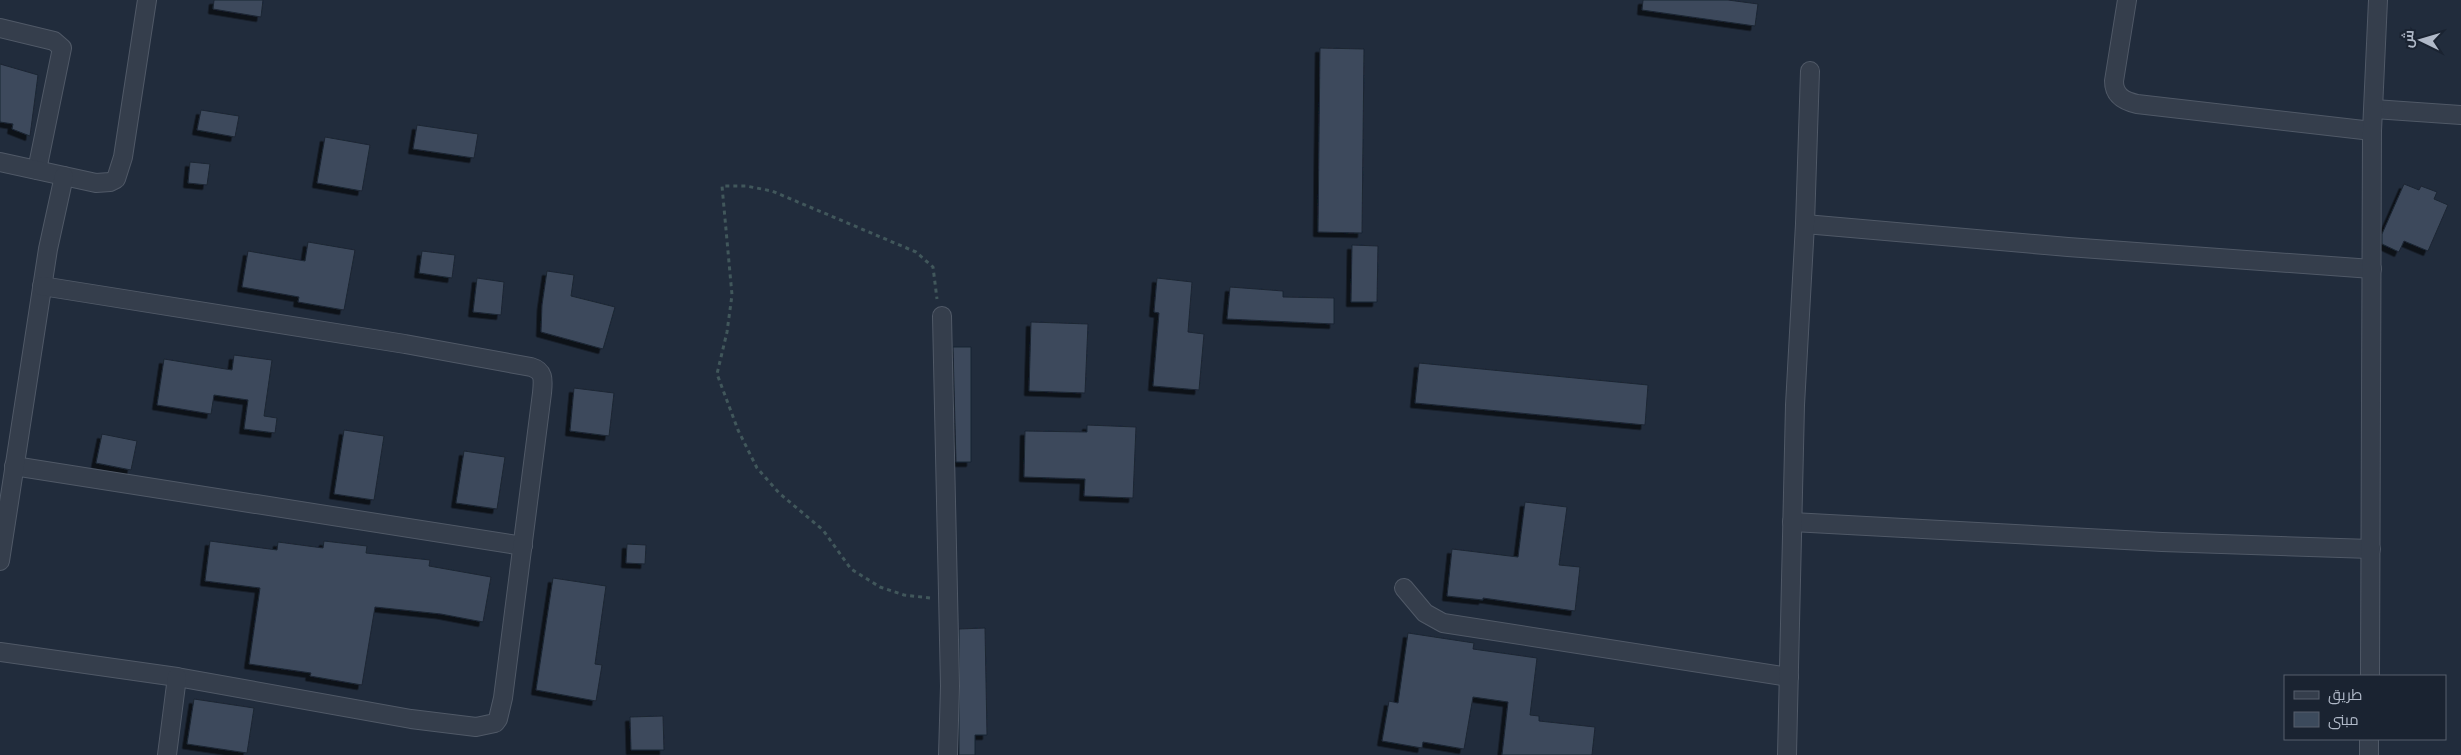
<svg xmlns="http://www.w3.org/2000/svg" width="2461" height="755" font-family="'Nunito Sans',Cairo,sans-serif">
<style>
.building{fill:#3c4a5c;stroke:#1c2533;filter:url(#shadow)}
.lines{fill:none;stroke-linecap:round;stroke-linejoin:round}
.street-casing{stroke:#505967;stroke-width:20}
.path{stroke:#41575b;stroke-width:3;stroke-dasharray:4 4;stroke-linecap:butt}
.street{stroke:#353e4c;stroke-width:18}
</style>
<defs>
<filter id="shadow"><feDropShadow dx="-4.5" dy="4.5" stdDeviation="0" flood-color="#0009"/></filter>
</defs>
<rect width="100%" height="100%" fill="#212c3c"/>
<!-- building -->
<g class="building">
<path d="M214,0H263L261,17L213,9Z"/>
<path d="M1643,0H1728L1758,4L1755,26L1642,10Z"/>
<path d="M1320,48L1364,49L1362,233L1318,232Z"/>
<path d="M0,64L38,75L30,136L12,129L13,124L0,122Z"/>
<path d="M201,110L239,116L235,137L197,130Z"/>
<path d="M417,125L478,134L474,158L413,149Z"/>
<path d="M325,137L370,145L362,191L317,183Z"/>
<path d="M190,162L210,164L207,185L188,183Z"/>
<path d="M2404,184L2419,190L2421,186L2437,192L2434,199L2448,205L2428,251L2404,241L2399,252L2382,244V234Z"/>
<path d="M308,242L355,250L344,310L298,302L299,297L242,287L248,251L305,261Z"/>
<path d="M1352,245L1378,246L1377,302H1351Z"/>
<path d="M422,251L455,255L452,278L419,273Z"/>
<path d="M547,271L574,275L571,296L615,307L603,349L541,332L542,305Z"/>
<path d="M477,278L504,282L501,315L473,312Z"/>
<path d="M1157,278L1192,282L1188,332L1204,334L1199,390L1153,386L1159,313L1154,312Z"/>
<path d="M1230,287L1283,291V297L1334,298V324L1227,319Z"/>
<path d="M1031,322L1088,324L1085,393L1029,391Z"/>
<path d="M953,347H971V462H956Z"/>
<path d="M234,355L272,360L264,416L277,418L275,433L244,429L248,400L214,395L211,414L157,405L164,359L232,370Z"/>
<path d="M1419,363L1648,385L1645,425L1415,403Z"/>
<path d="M574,388L614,393L609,436L570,431Z"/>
<path d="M1087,425L1136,427L1133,498L1084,496L1085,479L1024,477L1025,431L1087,432Z"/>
<path d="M344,430L384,436L374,500L334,494Z"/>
<path d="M102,434L137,441L131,470L96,463Z"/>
<path d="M464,451L505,457L497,509L456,503Z"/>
<path d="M1525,502L1567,507L1559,565L1580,567L1575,611L1483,598V600L1447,596L1452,549L1518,557Z"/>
<path d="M210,541L277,550L278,542L323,548L324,541L367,546L366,553L430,560L429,566L491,577L483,622L441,614L375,607L362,685L310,676L311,673L249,664L260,588L205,581Z"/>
<path d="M627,544L646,545L645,564L626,563Z"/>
<path d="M553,578L606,586L595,664L602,665L596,701L536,690Z"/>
<path d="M985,628L987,735H975V755H959V629Z"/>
<path d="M1408,633L1474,643L1473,649L1537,658L1530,715L1539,716V721L1595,727L1592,755H1502L1508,702L1473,697L1464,749L1423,742L1422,748L1382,741L1389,701L1398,703Z"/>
<path d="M194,699L254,708L247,753L187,744Z"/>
<path d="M663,716L664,750H631L630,717Z"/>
</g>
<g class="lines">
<!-- street casing -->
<g class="street-casing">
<g id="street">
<path d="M2127,0L2114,81C2114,96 2124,101 2137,104L2372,131"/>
<path d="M0,28L54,41L62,48L37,170"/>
<path d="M2374,109L2461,115"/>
<path d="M0,162L96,183L110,182L116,179L123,157L147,0"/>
<path d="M1805,224L2068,247L2372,269"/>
<path d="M942,316L950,686L948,755"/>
<path d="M14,466L523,546"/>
<path d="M1792,522L2162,542L2371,549"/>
<path d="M0,561L48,249L64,176"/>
<path d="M1404,588L1425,613L1443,623L1789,677"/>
<path d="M0,652L177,677L411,719L476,727L495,723L498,719L503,698L542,393C543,381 545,371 531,367L405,344L42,286"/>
<path d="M2370,676L2372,131L2378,0"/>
<path d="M167,755L177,677"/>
<path d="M1787,755L1795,405L1805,224L1810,71"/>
<path d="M2369,755V739"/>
</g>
</g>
<!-- path -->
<path class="path" d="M930,598L904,595L880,587L851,569L823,530L779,493L757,468L738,430L717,374L727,332L732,295L722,186H746L772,191L916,252L933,267L937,299"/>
<!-- street -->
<use href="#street" class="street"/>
</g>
<!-- legend -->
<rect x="2284" y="675" width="162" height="65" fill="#1a2331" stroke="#565f6d"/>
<rect x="2294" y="691" width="25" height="8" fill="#353e4c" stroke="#565f6d"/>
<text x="2328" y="700" font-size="15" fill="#b0b9c8">طريق</text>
<rect x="2294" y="712" width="25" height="15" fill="#3c4a5c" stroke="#565f6d"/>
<text x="2328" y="725" font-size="15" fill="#b0b9c8">مبنى</text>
<!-- north arrow -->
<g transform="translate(2421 40) rotate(275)" stroke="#1a2331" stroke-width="4" paint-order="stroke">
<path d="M0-4L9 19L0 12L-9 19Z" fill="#b0b9c8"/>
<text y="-8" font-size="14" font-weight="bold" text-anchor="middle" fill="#b0b9c8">ش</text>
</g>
</svg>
